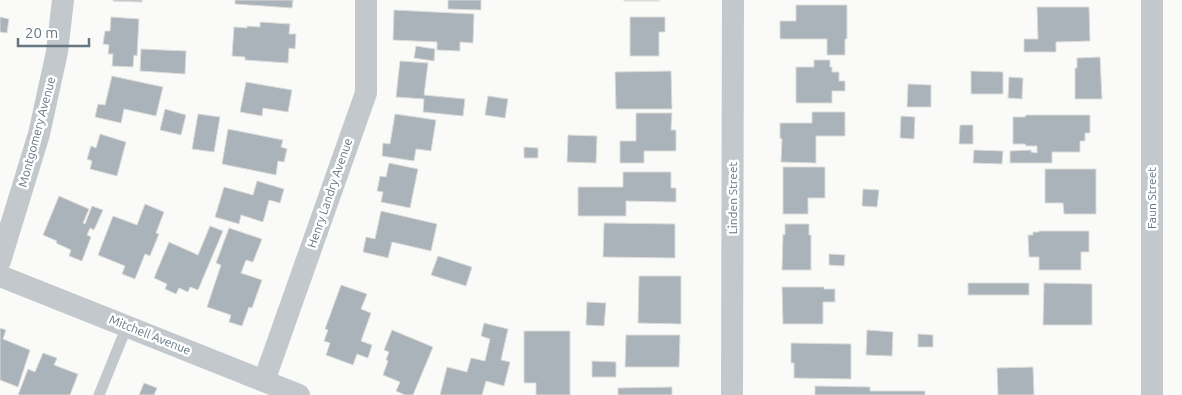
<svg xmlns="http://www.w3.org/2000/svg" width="1182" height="395" font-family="Ubuntu,sans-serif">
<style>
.building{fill:#aab3b9;stroke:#dcdcda}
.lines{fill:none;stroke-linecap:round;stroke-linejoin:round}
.lane{stroke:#c3c8cc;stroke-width:11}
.street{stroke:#c3c8cc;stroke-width:22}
.labels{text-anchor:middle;stroke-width:5;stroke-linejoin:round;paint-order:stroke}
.street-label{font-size:12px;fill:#657683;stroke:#fff}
</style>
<rect width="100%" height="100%" fill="#fafaf8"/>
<!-- building -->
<g class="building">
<path d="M113,0H142V2L113,1Z"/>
<path d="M235,0H293L292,8L235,4Z"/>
<path d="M448,0H481V10L448,9Z"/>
<rect x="624" y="0" width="35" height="1"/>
<path d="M796,5H847V39H845V55H827V39H780V21H796Z"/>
<path d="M1037,7H1089L1090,41L1056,42V52H1024V39H1038Z"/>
<path d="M394,10L474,14L473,43L460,42V51L437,50V42L393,40Z"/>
<path d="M0,17L9,19L7,33L0,32Z"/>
<path d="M111,17L139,19L137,56L134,55L133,67L112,66L113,54H108L109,45L103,44L105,31H110Z"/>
<path d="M630,17H665V32H659V56H630Z"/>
<path d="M260,22L290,24L289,34H296L295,49L289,48L288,63L245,60V57L232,56L234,27L247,28V26L260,27Z"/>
<path d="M416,46L435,49L434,61L414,58Z"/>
<path d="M141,49L186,51L185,74L140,71Z"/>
<path d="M1100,57L1102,99H1075V68H1077V58Z"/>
<path d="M814,60H830V67H832V72H839V81H845V91H832V103H796V67H814Z"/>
<path d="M400,61L428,63L424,95L465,99L463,116L423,112L424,99L396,97Z"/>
<path d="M671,71L672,109H616L615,72Z"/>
<path d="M971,71L1003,72V94H971Z"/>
<path d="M112,76L163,87L156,116L124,109L121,123L95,117L98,104L105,105Z"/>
<path d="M1009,77L1023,78L1022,99L1008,98Z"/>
<path d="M246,82L292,90L288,112L263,108L262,116L240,112Z"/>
<path d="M908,84L931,85V107H907Z"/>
<path d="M488,96L508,99L505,118L485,115Z"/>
<path d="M165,109L186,115L181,135L160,130Z"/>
<path d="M812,112H845V136H816V163L781,162L782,139L780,138V123H812Z"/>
<path d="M636,113H672L671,130H676V151H644V163H620V141H636Z"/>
<path d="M198,114L220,117L214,152L192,149Z"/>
<path d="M395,114L436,120L431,151L416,149L414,161L382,156L383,143L390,144Z"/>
<path d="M1026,115H1090V133H1085V141H1080V152H1052V163H1010V151L1031,150V152L1037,153V146H1026L1025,144H1013V117H1025Z"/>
<path d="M901,116L915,117L914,139L900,138Z"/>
<path d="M960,125H973V144H959Z"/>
<path d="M228,129L283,140L281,147L287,149L284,162L278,161L276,175L222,164Z"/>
<path d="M100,134L126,142L117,176L90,169L92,161L87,159L91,146L96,148Z"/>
<path d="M568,135L597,136L596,163L567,162Z"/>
<path d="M524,147L538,148V158H524Z"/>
<path d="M974,150L1003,151L1002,164L973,163Z"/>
<path d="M389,163L418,169L410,208L381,202L383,192L377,191L380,176L386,177Z"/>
<path d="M783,167H825V198H808V214H783Z"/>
<path d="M1045,169H1096V214H1064L1063,203H1045Z"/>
<path d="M623,172H671V188H676V202L626,201V216H578V187H623Z"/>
<path d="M257,181L284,189L280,203L269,200L263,222L241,215L239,224L215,217L224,187L253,195Z"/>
<path d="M863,189L879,190L877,207L862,206Z"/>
<path d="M59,196L89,209L83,223L85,224L92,206L103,210L94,230L90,228L87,235L91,237L82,261L69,256L71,250L56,243L57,241L43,235Z"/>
<path d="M145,204L164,212L156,233L159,234L150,256L145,254L135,279L122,274L125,266L98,255L113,216L137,225Z"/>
<path d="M381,211L437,224L431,251L392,242L388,258L363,252L366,237L375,239Z"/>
<path d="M604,223L675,224V258L603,257Z"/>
<path d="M785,224H809V235H811V270H782L783,234L785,235Z"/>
<path d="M210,226L223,231L198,290L190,287L188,292L179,288L176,294L165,289L167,284L154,278L169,242L198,255Z"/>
<path d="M229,228L262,239L253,262L246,260L241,273L262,280L252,308L249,307L242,326L229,322L231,315L207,307L221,265L216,263Z"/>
<path d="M1039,231H1089V252H1081V270H1039V257H1029L1028,235H1033V232H1039Z"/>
<path d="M829,254L845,255L844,266L829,265Z"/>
<path d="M438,256L472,267L466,286L431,275Z"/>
<path d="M639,276H681V324L638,323Z"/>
<rect x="968" y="283" width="61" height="12"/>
<path d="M1044,283L1092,284V325H1043Z"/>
<path d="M341,285L367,294L361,309L371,313L361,341L372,345L368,358L357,354L353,365L326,355L330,343L324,341L328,330L325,329Z"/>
<path d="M782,287H824V289H835V302H823V324H783Z"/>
<path d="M587,302L606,303L604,326L586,325Z"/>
<path d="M484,323L508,329L501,360L510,362L504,386L486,381L482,395H440L447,367L467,372L471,358L485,361L490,339L481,336Z"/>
<path d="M0,328L6,330L3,339L30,350L18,387L0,380Z"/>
<path d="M392,330L433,347L413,395H405L396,391L400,382L383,375L388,361L386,360L389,352L384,350Z"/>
<path d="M867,330L893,332L892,356L866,355Z"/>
<path d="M524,331H570V395H536V383H524Z"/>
<path d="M918,334L933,335V347H918Z"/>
<path d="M626,335H680L679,367H625Z"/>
<path d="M791,343L851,344V379L794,378V363H791Z"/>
<path d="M43,353L57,358L54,365L78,374L70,395H18L28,369L35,372Z"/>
<path d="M592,361L616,362V377H592Z"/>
<path d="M1033,367L1034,395H998L997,368Z"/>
<path d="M144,383L157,388L154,395H139Z"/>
<path d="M815,386L870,387V391H925V395H815Z"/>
<path d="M672,387V395H618V388Z"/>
</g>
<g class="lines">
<!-- lane -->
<path class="lane" d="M99,395L127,326"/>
<!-- street -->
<g class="street">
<path d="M1152,0V395"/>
<path d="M0,261L39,134L57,52L63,0"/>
<path d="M0,276L299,395"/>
<path d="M264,381L366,93V0"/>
<path d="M732,395L733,0"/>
</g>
</g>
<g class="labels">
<!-- street labels -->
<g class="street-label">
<text transform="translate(37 132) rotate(-75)" y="4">Montgomery Avenue</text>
<text transform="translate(330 193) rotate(-71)" y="4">Henry Landry Avenue</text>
<text transform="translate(733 198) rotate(-90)" y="4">Linden Street</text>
<text transform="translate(1152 198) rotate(-90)" y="4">Faun Street</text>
<text transform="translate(150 335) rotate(22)" y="4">Mitchell Avenue</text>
</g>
</g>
<!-- scale -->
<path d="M18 38v8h71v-8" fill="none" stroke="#657683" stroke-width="2.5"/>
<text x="25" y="38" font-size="15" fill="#657683" stroke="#ffffff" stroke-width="4" paint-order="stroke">20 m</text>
</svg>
